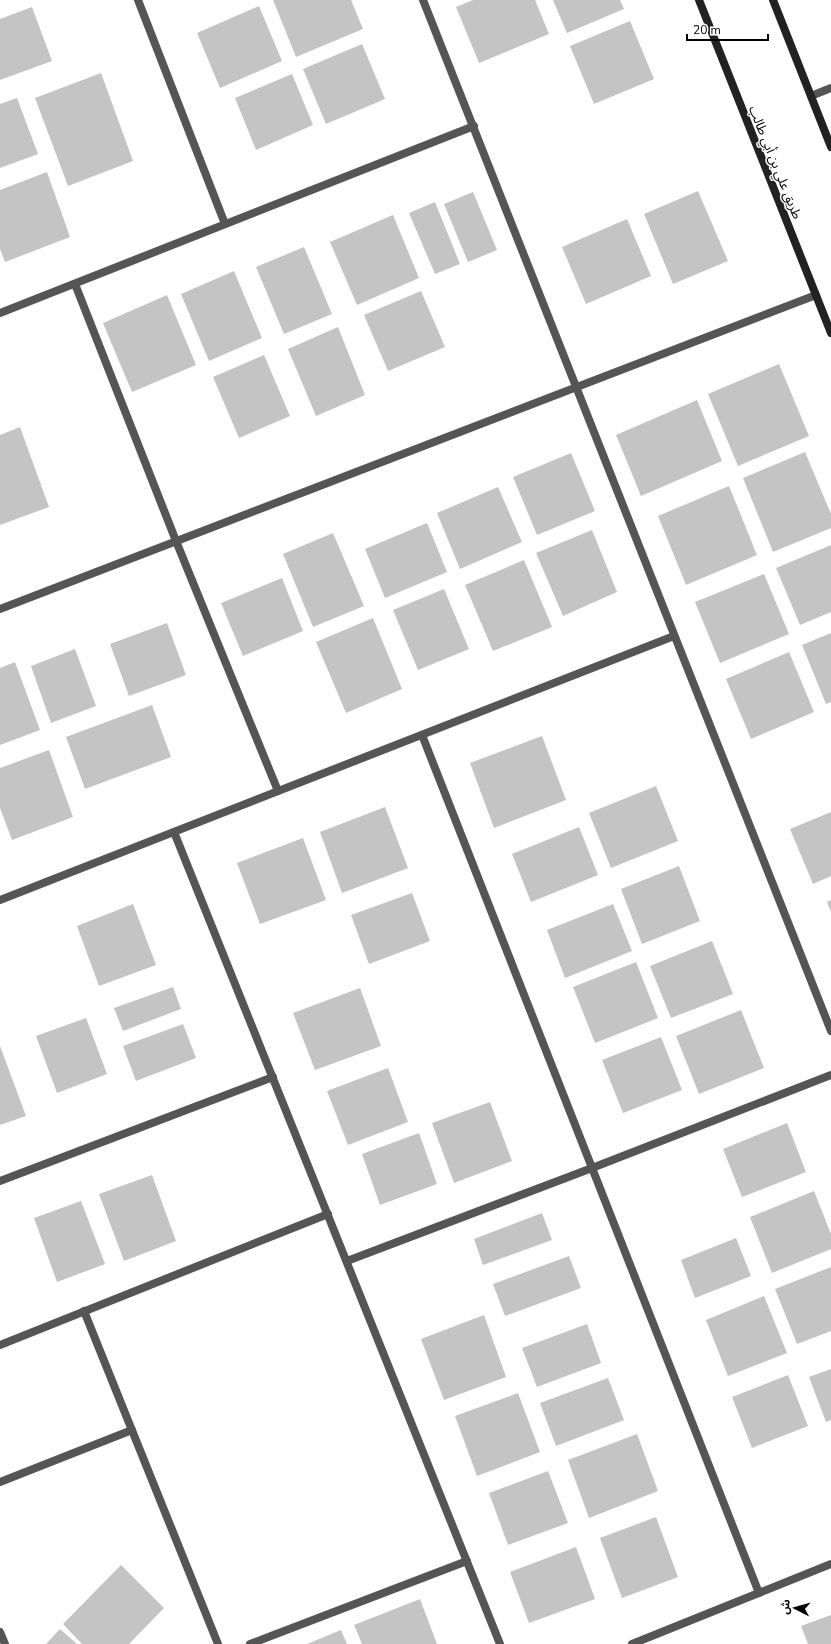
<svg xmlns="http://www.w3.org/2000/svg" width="831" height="1644" font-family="'Nunito Sans','Noto Sans Arabic',sans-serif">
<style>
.building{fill:#c4c4c4}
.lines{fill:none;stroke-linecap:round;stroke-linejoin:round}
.street{stroke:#555;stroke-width:8}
.secondary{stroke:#222;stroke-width:8}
.labels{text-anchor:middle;stroke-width:3;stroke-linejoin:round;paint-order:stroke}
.street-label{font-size:13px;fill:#000;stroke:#fff}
</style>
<rect width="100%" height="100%" fill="#fff"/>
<!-- building -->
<g class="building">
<path d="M273,0H351L363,29L296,57Z"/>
<path d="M473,0H535L549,34L479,63L456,7Z"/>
<path d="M553,0H620L624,9L567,33Z"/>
<path d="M259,6L282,61L220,88L197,33Z"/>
<path d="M32,7L52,61L0,80V19Z"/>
<path d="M630,21L654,79L594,104L570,46Z"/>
<path d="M362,44L385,99L326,124L303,69Z"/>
<path d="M101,73L133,161L68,186L35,98Z"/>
<path d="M292,74L313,125L256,150L235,98Z"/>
<path d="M17,98L38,154L0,168V104Z"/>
<path d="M47,172L70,237L5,262L0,249V190Z"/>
<path d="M698,191L728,261L673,284L644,214Z"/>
<path d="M473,192L497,250L468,262L444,204Z"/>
<path d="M435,202L460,264L435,274L409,213Z"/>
<path d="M393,215L419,278L357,305L330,242Z"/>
<path d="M627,219L651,276L586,304L562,247Z"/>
<path d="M304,247L332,314L284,334L256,267Z"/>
<path d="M234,271L262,338L209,361L181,294Z"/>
<path d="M421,291L445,347L388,371L364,315Z"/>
<path d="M167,295L196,365L132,392L103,323Z"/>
<path d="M338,327L365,395L316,416L288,349Z"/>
<path d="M264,355L290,416L239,438L213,377Z"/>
<path d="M779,364L809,436L738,466L708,394Z"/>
<path d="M697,400L722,461L641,496L616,435Z"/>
<path d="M20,427L49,507L0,525V435Z"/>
<path d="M805,452L831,514V528L773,552L743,478Z"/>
<path d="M571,453L595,511L537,535L513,477Z"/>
<path d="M729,486L757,555L686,585L658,516Z"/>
<path d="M498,487L522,542L460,569L437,513Z"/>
<path d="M427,523L447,572L385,598L365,549Z"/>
<path d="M592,530L617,592L563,616L536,553Z"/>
<path d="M333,533L364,606L313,627L283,554Z"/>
<path d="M831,545V612L800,625L776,568Z"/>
<path d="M524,560L552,627L493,651L465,585Z"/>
<path d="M764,574L789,634L720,663L695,602Z"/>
<path d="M282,578L303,631L243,656L221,603Z"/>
<path d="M444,589L469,649L418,670L393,610Z"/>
<path d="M373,618L402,689L346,713L316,642Z"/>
<path d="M167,623L186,675L129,696L110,644Z"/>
<path d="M831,633V702L826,704L802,645Z"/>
<path d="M75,649L96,706L51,723L31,666Z"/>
<path d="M789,652L814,712L751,739L726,679Z"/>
<path d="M15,662L40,730L0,745V668Z"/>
<path d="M152,705L171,757L85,789L66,737Z"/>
<path d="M542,736L566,800L494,828L470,763Z"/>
<path d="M49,750L73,817L12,840L0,808V768Z"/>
<path d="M656,786L678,841L611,868L589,813Z"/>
<path d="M385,807L408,868L342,893L320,832Z"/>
<path d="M831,812V876L813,884L790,829Z"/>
<path d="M579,827L598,875L531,902L512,854Z"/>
<path d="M303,838L326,900L260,924L237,863Z"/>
<path d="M679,866L700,921L642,944L621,889Z"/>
<path d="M412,893L430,941L369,964L351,915Z"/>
<path d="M831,900V912L827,902Z"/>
<path d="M133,904L156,965L99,986L77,926Z"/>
<path d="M613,904L632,951L565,978L547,930Z"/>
<path d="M712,941L733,994L671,1018L650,966Z"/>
<path d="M636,962L658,1018L595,1043L573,987Z"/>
<path d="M173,987L181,1009L123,1031L114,1008Z"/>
<path d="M360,988L381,1046L315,1070L293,1013Z"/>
<path d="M741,1010L764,1068L699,1094L676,1036Z"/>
<path d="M86,1018L107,1074L57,1093L36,1036Z"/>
<path d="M183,1024L196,1058L136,1081L123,1046Z"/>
<path d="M661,1037L682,1090L623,1113L602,1060Z"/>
<path d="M0,1046L26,1116L0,1125Z"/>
<path d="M388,1068L408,1122L348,1145L327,1091Z"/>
<path d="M490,1102L512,1161L454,1183L432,1123Z"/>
<path d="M787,1123L806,1172L742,1197L723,1149Z"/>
<path d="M419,1133L437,1184L380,1205L362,1154Z"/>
<path d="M152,1175L176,1241L124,1261L99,1194Z"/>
<path d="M814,1191L831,1234V1249L772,1273L750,1217Z"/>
<path d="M81,1201L105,1264L57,1282L34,1218Z"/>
<path d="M542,1213L552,1240L483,1265L474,1239Z"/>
<path d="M736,1238L751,1276L695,1298L681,1260Z"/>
<path d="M569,1256L581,1288L505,1316L493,1284Z"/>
<path d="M831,1267V1331L797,1344L775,1289Z"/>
<path d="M764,1296L787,1353L728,1376L706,1320Z"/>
<path d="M484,1315L506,1377L444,1400L421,1339Z"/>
<path d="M587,1324L601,1363L537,1387L522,1348Z"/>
<path d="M831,1369V1420L826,1422L809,1377Z"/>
<path d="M788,1375L808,1426L752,1448L732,1397Z"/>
<path d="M608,1378L624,1420L556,1446L540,1403Z"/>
<path d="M518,1393L540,1452L477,1476L455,1416Z"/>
<path d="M637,1434L658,1491L589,1518L568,1460Z"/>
<path d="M548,1471L568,1523L508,1545L489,1493Z"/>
<path d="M656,1517L678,1577L622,1598L600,1538Z"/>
<path d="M576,1547L595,1599L529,1623L510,1572Z"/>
<path d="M121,1565L164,1608L129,1644H82L63,1624Z"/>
<path d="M420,1599L437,1644H362L354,1625Z"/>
<path d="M831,1615V1644H808L801,1626Z"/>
<path d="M60,1629L77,1644H46Z"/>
<path d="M341,1630L347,1644H307Z"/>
</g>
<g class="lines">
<!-- street -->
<g class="street">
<path d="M138,0L225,224"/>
<path d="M423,0L831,1031"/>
<path d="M811,96L831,88"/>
<path d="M75,284L176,541L278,791"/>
<path d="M0,313L474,126"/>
<path d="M0,609L816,295"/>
<path d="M422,735L759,1593"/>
<path d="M174,832L500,1644"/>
<path d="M0,900L674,636"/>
<path d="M0,1181L273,1077"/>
<path d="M347,1261L592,1168L831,1075"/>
<path d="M84,1311L218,1644"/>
<path d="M0,1345L328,1214"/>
<path d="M0,1482L132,1430"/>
<path d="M0,1632L5,1644"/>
<path d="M250,1644L467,1561"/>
<path d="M632,1644L831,1564"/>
</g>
<!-- secondary -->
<g class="secondary">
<path d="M699,0L831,333"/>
<path d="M773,0L831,147"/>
</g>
</g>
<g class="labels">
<!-- street labels -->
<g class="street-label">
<text transform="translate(776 162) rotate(68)" y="5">طريق علي بن أبي طالب</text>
</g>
</g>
<!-- north arrow -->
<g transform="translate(795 1608) rotate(276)" stroke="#ffffff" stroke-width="3" paint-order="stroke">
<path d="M0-3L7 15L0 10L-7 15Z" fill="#000000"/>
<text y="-6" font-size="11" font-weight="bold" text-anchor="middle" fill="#000000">ش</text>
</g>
<!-- scale -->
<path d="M687 34v6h81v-6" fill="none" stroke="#000000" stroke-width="2"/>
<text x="693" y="34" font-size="12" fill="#000000" stroke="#ffffff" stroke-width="3" paint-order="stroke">20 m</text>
</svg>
